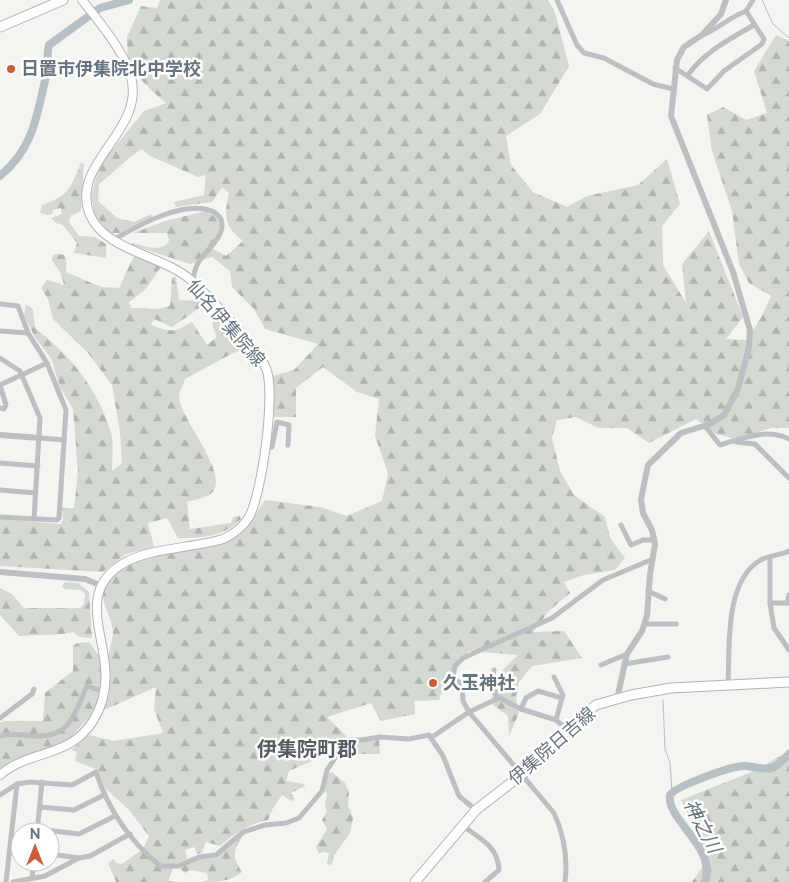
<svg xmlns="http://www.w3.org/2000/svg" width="789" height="882" font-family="Raleway,'Noto Sans JP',sans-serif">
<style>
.forest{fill:url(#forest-firs)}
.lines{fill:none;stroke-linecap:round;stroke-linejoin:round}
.stream{stroke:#b7c0c4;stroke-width:1}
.river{stroke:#b7c0c4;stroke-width:8}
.secondary-casing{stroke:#b1b5b9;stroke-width:10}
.primary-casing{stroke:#b0b4b7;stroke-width:11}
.trunk-casing{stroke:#b0b3b6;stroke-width:11}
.minor{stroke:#bcc0c2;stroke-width:5}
.tertiary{stroke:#bcc0c2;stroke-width:6}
.secondary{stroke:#fff;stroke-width:8}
.primary{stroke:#fff;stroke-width:9}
.trunk{stroke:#fff;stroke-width:9}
.poi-dot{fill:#cb5d3a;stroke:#fff;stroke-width:2}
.labels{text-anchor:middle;stroke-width:5;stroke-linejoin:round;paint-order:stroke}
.poi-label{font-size:18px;font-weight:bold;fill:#67747e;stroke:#fff;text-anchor:start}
.street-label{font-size:18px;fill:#67747e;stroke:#fff}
.water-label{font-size:19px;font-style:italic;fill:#63747b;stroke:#fff}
.quarter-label{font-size:20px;font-weight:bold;fill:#545d64;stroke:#fff}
</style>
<defs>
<pattern id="forest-firs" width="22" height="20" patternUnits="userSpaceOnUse" patternTransform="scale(1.25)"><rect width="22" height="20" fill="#d4d9d1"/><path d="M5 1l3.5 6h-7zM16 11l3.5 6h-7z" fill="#b0b5af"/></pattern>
</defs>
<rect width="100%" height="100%" fill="#f4f4f1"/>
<!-- forest -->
<g class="forest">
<path d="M160,0H548L555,12L569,66L540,114L506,136L511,165L533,192L567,207L587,196L638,185L667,159L680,204L662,226L663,265L686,303L682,264L709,231L743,317L726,339L747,340L762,316L771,296L749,283L739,264L732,211L712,151L707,115L723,107L746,120L767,113L754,71L776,35L789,41V428H771L736,439L716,434L696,419L649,443L627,428H598L576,417L557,420L552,438L560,471L574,495L605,517L610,538L625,558L615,570L584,575L564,582L570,593L549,611L533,632L564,631L582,658L532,666L519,682L516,698L519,713L509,736L508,716L493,705C490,677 500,673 518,655L469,651L448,674L439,700L414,701L415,714L381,721L371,703L327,717L347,737L379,738L380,754H328L289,771L286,781L304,784L305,786L291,793L295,799L291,801L282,795L273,808L268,820C248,824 235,833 220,846L206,842L202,853L197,854L194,847L185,850L187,859L175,864L168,881L178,882H116L108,863L114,859L116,863L122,864L143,849L149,836L129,810L105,788L98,770L75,761L77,752L71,750L89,735L114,741L163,733L154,709L156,687L91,716L67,741L16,759L0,769V723L3,721H43L45,693L73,671V646L77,643L89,642L102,660L108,658C109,650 113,640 113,632C112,614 97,602 106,584C126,546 201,556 236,535C249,527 256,513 265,500L320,507L347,516L382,501L388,473L375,436L379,399L357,392L323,367L296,388V417H274L272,376L294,370L318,344L265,329L254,309L232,287L230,271L212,257L190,264L131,245L133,243C145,246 161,253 169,241L167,233H133L165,221L205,211L217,217L220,226L214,239L213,249L226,256L243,241C223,225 224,216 229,193L222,187L212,202L176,207L174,202L204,195L206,175L198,177L150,156L142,149C126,159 115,172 99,184L98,201L117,218L134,222L151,214L152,217L120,233H109L94,213L91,195L96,178L104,160L144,111L166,103L152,91L128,66L127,37L141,6L157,8Z"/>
<path d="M81,163H84L81,211L71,216L69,222L79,236L95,237L106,244V258L74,253L77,243L63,225L56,223L51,218L62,214L61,208L53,210L52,214L48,215L40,213L42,205C69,196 71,187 81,163Z"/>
<path d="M57,254L64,255L66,259V272L101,287L119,288L134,256L161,267L145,290L129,302L131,308L158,309L170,306L172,277H176L179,300L201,301L204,305L172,327L154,319L151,325C170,332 174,333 192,322L207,345L217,337C212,328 214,320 208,311L211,308L245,350L233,353L185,379C184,384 179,392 179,397C180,420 235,479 209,495C203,498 194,500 187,502L190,529L231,523L233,517L240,516L241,519C226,536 200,539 178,538L167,518L148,523L154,547L126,554L103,572L0,566V519L61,524L63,520L62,508H74L78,472L73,409L60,387L51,358L36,339L24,316L26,304L33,310L35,328C71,356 97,388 111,432C114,443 112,459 112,471L122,463L120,432L112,385L88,353L53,319L48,299L41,288L47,280L64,285L61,274L52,260L53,255Z"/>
<path d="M66,582L78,583L89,592L92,638L80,637L73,632L64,634L19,636L0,615V588L12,594L24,608H80L84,604L85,594L81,590L64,589L62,586Z"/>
<path d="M789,751V882H692L708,858L681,800L754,771Z"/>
<path d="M332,772L345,783L349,792L348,805L353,818L350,833L334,855L332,865L327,864L329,853L323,852L319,854L316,847L327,829L322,820L327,811L325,806L327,795L325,790L328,774Z"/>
<path d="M246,832C234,848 230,854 242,872C230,882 217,882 202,882L208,880L207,873L190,870L185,873L179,868L199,859L217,858Z"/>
</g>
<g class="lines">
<!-- stream -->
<g class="stream">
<path d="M762,0L773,24L789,38"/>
<path d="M663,700L665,749L670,763L672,791"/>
</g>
<!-- river -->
<g class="river">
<path d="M0,176C35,147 37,113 47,72C49,64 46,54 49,45L100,8L129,0"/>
<path d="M705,882C717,847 666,820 670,795C676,786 731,766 744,766C752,766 763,770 771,768C777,767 784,759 789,754"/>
</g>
<!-- secondary casing -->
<g class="secondary-casing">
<path id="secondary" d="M0,775C28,750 70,758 93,721C103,705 107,685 105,666C102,629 80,588 124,563C149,548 194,548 223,539C234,534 243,527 249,517C262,494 276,392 266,368C256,346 212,300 193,282C165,255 106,252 90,215C68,162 149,131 130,73C122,49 98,20 82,0"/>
</g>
<!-- primary casing -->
<g class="primary-casing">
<path id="primary" d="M415,882L476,810L535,764L577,720L596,705L631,695L671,688L789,682"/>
</g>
<!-- trunk casing -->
<g class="trunk-casing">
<path id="trunk" d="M0,27L63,0"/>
</g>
<!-- minor -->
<g class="minor">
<path d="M557,0L577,45L584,53L604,58L653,84L673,89"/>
<path d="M703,35C719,28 730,17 746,11"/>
<path d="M675,68L707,89L724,71L762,44L764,39L746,11L753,0"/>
<path d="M688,75C704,52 730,39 754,25"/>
<path d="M113,240C137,226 186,198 214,212C218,215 222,218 222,224C223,238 205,251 198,263C195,268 194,275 192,281"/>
<path d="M0,304L18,306L28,333L47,363L66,410L59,518L57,520L0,517"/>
<path d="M0,331L28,333"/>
<path d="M0,358L20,371L40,418L34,519"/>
<path d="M0,408L4,409L6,405L0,385L47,363"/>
<path d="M705,426L720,445C743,438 767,428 789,439"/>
<path d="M40,438L64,440"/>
<path d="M736,442L755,444L789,478"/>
<path d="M265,449L272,447L277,422L289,425L288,445"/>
<path d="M0,463L38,466"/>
<path d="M0,490L36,493"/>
<path d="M621,525L631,545L643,540H654"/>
<path d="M770,558V603L774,628L789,650"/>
<path d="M648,591L665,599"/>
<path d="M770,603H789"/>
<path d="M787,603L789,595"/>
<path d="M645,624H676"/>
<path d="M624,664L668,657"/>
<path d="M601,665L627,654"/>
<path d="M494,670L491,683L496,696L521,709"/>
<path d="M554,677L563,695L562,698"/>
<path d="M728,684C730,649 724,583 759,561C767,555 780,556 789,551"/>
<path d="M0,718L32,694L34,689"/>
<path d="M556,720L521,709L526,698L538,691L562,698L556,720L568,730"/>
<path d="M0,736C12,733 23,735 35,736C71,738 75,712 87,686L104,692"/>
<path d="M432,737L469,712L499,698"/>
<path d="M0,795L17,784L30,782L72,785L96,772C108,809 130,841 160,866H178L199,857L216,855L243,832L265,825L286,823L299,818L322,791L327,770L343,746L349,742L380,737L409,739L429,735L443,756L459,796L476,810"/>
<path d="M40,807L74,810L104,795"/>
<path d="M462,825C480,839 498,846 499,870L485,882"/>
<path d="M37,829L79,834L115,816"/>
<path d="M37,832L42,782"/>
<path d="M50,854L79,858"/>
<path d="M32,878L34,862"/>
<path d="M6,882L17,784"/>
<path d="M13,882L45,876L79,858L90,856L130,834"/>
<path d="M565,882C568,858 564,835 554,813L469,712L463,701L462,686L453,676L455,666L463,658L552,618L603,580L653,559"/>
</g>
<!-- tertiary -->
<g class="tertiary">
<path d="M0,435L40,438"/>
<path d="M0,572L85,579L102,586"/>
<path d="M617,699L627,654L642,631L647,616L650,574L655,544L652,530L643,513L641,499L648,465L681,433L710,424L724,415L738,389L749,347L750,330L733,272L671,116L677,60L684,47L702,35L721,14L726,0"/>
</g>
<!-- secondary -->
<use href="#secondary" class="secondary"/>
<!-- primary -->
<use href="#primary" class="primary"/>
<!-- trunk -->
<use href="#trunk" class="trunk"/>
</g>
<!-- markers -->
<g class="poi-dot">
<circle cx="11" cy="69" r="5"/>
<circle cx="433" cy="683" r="5"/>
</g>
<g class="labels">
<!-- poi labels -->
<g class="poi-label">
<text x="21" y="75">日置市伊集院北中学校</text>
<text x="443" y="689">久玉神社</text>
</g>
<!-- street labels -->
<g class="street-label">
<text transform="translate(226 323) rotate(49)" y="6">仙名伊集院線</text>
<text transform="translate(552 746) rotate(-41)" y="6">伊集院日吉線</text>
</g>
<!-- water labels -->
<g class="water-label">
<text transform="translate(703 826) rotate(62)" y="7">神之川</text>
</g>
<!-- quarter labels -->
<g class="quarter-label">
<text x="307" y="756">伊集院町郡</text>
</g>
</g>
<!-- north arrow -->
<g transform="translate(35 847)"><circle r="24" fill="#ffffff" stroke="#c2c7cb"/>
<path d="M0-4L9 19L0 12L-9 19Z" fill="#cb5d3a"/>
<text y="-8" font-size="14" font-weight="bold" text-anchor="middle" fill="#67747e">N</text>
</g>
</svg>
